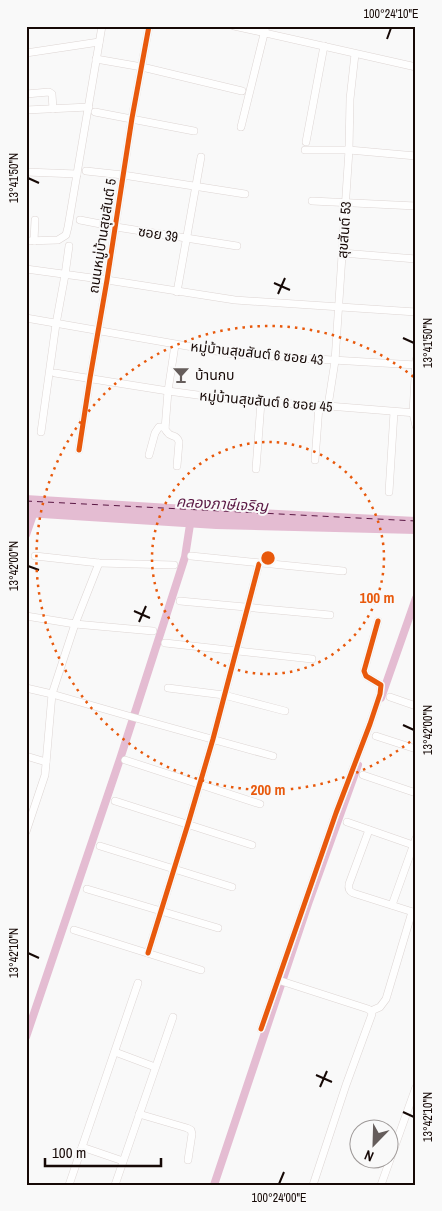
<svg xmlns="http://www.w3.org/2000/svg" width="442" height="1211" font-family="'Archivo Narrow','Noto Sans Thai',sans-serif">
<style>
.water{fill:#e4bcd2}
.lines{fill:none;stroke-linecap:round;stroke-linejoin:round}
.canal{stroke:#e4bcd2;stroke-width:8}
.ferry{stroke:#5a1844;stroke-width:1;stroke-dasharray:6 5;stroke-linecap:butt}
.minor-casing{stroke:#ddd5d3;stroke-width:8}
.minor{stroke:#fefefe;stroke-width:7}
.cycleway-casing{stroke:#f9f9f9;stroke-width:8}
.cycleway{stroke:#e8590c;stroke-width:5}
.ticks{fill:none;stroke:#160906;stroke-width:2}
.ring{fill:none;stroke:#e8590c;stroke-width:2.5;stroke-dasharray:2.5 5}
.labels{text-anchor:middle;stroke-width:4;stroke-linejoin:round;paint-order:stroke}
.street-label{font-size:14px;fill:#160906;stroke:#f9f9f9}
.poi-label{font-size:14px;fill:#160906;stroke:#f9f9f9;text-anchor:start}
.water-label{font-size:15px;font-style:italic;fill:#5a1844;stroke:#f9f9f9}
.centre{fill:#e8590c;stroke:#f9f9f9;stroke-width:2.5}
.ring-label{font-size:15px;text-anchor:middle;font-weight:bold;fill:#e8590c;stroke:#f9f9f9;stroke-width:4;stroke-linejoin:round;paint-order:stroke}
.neatline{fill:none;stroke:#160906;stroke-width:2}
.ticks-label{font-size:12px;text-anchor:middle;fill:#160906}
</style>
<rect width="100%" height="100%" fill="#f9f9f9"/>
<!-- water -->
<path class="water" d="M26,495L218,507L416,517V534L216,529L26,517Z"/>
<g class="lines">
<!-- canal -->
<g class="canal">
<path d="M26,535L35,509"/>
<path d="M381,698L416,598"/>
<path d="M26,1037L120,759L185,557L191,518"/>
<path d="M214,1185L308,904L358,765"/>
</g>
<!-- ferry -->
<path class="ferry" d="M26,501L416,521"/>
<!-- minor casing -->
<g class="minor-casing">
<g id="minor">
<path d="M234,26L416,67"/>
<path d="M26,53L99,42"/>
<path d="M96,59L142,67L242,91"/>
<path d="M26,94L49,92L52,94L53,109"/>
<path d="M26,110L89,107"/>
<path d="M95,112L194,131"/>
<path d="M241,127L266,26"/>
<path d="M306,142L324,46"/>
<path d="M305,150H349L416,156"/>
<path d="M86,171L123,175L245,194"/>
<path d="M26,172L77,174"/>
<path d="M312,201L416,206"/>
<path d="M80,220L116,227L237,246"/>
<path d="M26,241L58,240L66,235L68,227L102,26"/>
<path d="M34,241L35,220"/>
<path d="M342,253L416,259"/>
<path d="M26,269L107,280L235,300L416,312"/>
<path d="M177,292L201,157"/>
<path d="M26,318L233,354L416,365"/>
<path d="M175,345L168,391L165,429C166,431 167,432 169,434C173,437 177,435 179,442L177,466"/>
<path d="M416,360L413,413L416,426"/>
<path d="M55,373L168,391L227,399L261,402L328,406L416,413"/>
<path d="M328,406L335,361L349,150L350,99L355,54"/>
<path d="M41,432L56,324L65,275L69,246"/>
<path d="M79,450L90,378L107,280L132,118L149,26"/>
<path d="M149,455L155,433L159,427H165"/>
<path d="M315,460L319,406"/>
<path d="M256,469L261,402"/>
<path d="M389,492L394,412"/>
<path d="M35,556L99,563L174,565"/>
<path d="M191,556L343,571"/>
<path d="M180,601L330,615"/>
<path d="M26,616L75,624L153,631"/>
<path d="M165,643L312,659"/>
<path d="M26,688L52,694L125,715L273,756"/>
<path d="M168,688L224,695L285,711"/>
<path d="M390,697L416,706"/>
<path d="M376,736L416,749"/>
<path d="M26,756L46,762"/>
<path d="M125,760L260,804"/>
<path d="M363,775L416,793"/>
<path d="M115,801L252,845"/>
<path d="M347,822L413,845"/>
<path d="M369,830L349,884C348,889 349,891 353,893L416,913"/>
<path d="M26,832L45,775L52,694L75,624L99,563"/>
<path d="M100,846L232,887"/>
<path d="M87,889L218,928"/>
<path d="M392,905L416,838"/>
<path d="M74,930L201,970"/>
<path d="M148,953L188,824L213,739L259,564"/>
<path d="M278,980L368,1009L371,1011L372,1014L346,1085L313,1185"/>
<path d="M371,1011L380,1007L386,999L412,912"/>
<path d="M261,1029L336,813L370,724L380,694L381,685L366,676L364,671L378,621"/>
<path d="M115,1052L155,1067"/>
<path d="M139,1114L187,1128L191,1130L192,1134L188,1160"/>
<path d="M82,1147L123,1161"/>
<path d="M69,1185L138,983"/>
<path d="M115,1185L173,1017"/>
<path d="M381,1185L416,1087"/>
</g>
</g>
<!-- minor -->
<use href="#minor" class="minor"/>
<!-- cycleway casing -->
<g class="cycleway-casing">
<g id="cycleway">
<path d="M79,450L90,378L107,280L132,118L149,26"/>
<path d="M148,953L188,824L213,739L259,564"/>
<path d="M261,1029L336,813L370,724L380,694L381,685L366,676L364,671L378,621"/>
</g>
</g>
<!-- cycleway -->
<use href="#cycleway" class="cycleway"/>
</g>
<!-- ticks -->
<path class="ticks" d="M387,39L391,28M28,178L39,183M274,283L290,290M278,294L285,278M403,338L414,343M28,566L39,570M134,611L150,618M139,622L146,606M403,725L414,730M28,953L39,958M316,1075L332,1082M320,1087L327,1071M403,1112L414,1117M279,1184L284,1172"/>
<!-- distance rings -->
<g class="ring">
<circle cx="268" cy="558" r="116"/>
<path d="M416 737A232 232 0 1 1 416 379"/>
</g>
<!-- icons -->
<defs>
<g id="bar-bare" transform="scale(1.35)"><path d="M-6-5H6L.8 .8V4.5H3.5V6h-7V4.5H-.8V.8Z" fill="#655d5b" stroke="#f9f9f9" stroke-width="2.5" paint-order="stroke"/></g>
</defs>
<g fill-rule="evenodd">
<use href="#bar-bare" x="181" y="375"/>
</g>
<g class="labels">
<!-- street labels -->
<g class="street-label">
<text transform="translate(344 230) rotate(-86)" y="5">สุขสันต์ 53</text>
<text transform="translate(158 234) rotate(9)" y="5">ซอย 39</text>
<text transform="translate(102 236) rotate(-81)" y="5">ถนนหมู่บ้านสุขสันต์ 5</text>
<text transform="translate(257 353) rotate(6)" y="5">หมู่บ้านสุขสันต์ 6 ซอย 43</text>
<text transform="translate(266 401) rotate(5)" y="5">หมู่บ้านสุขสันต์ 6 ซอย 45</text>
</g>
<!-- poi labels -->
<g class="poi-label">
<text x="195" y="380">บ้านกบ</text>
</g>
<!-- water labels -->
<g class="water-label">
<text transform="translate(222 504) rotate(3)" y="5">คลองภาษีเจริญ</text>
</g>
</g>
<circle cx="268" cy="558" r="8" class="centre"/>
<g class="ring-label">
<text x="377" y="603">100 m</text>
<text x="268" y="795">200 m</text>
</g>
<!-- border -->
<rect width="442" height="1211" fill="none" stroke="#f9f9f9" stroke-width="55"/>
<!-- north arrow -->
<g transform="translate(374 1144) rotate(203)"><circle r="24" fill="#f9f9f9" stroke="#9e9998"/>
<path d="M0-4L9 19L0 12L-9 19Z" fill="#655d5b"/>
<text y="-8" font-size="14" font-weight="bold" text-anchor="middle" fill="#160906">N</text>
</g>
<!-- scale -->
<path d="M45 1158v8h116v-8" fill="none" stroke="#160906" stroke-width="2.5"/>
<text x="52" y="1158" font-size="15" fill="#160906" stroke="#f9f9f9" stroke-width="4" paint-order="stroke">100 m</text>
<rect x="28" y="28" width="386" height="1156" class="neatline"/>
<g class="ticks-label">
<text x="391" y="18">100°24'10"E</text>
<text transform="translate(14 178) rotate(-90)" y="4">13°41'50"N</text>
<text transform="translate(428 343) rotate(-90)" y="4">13°41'50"N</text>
<text transform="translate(14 566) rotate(-90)" y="4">13°42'00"N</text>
<text transform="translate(428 730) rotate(-90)" y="4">13°42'00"N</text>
<text transform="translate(14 953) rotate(-90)" y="4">13°42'10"N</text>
<text transform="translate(428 1117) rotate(-90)" y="4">13°42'10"N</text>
<text x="279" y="1202">100°24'00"E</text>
</g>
</svg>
